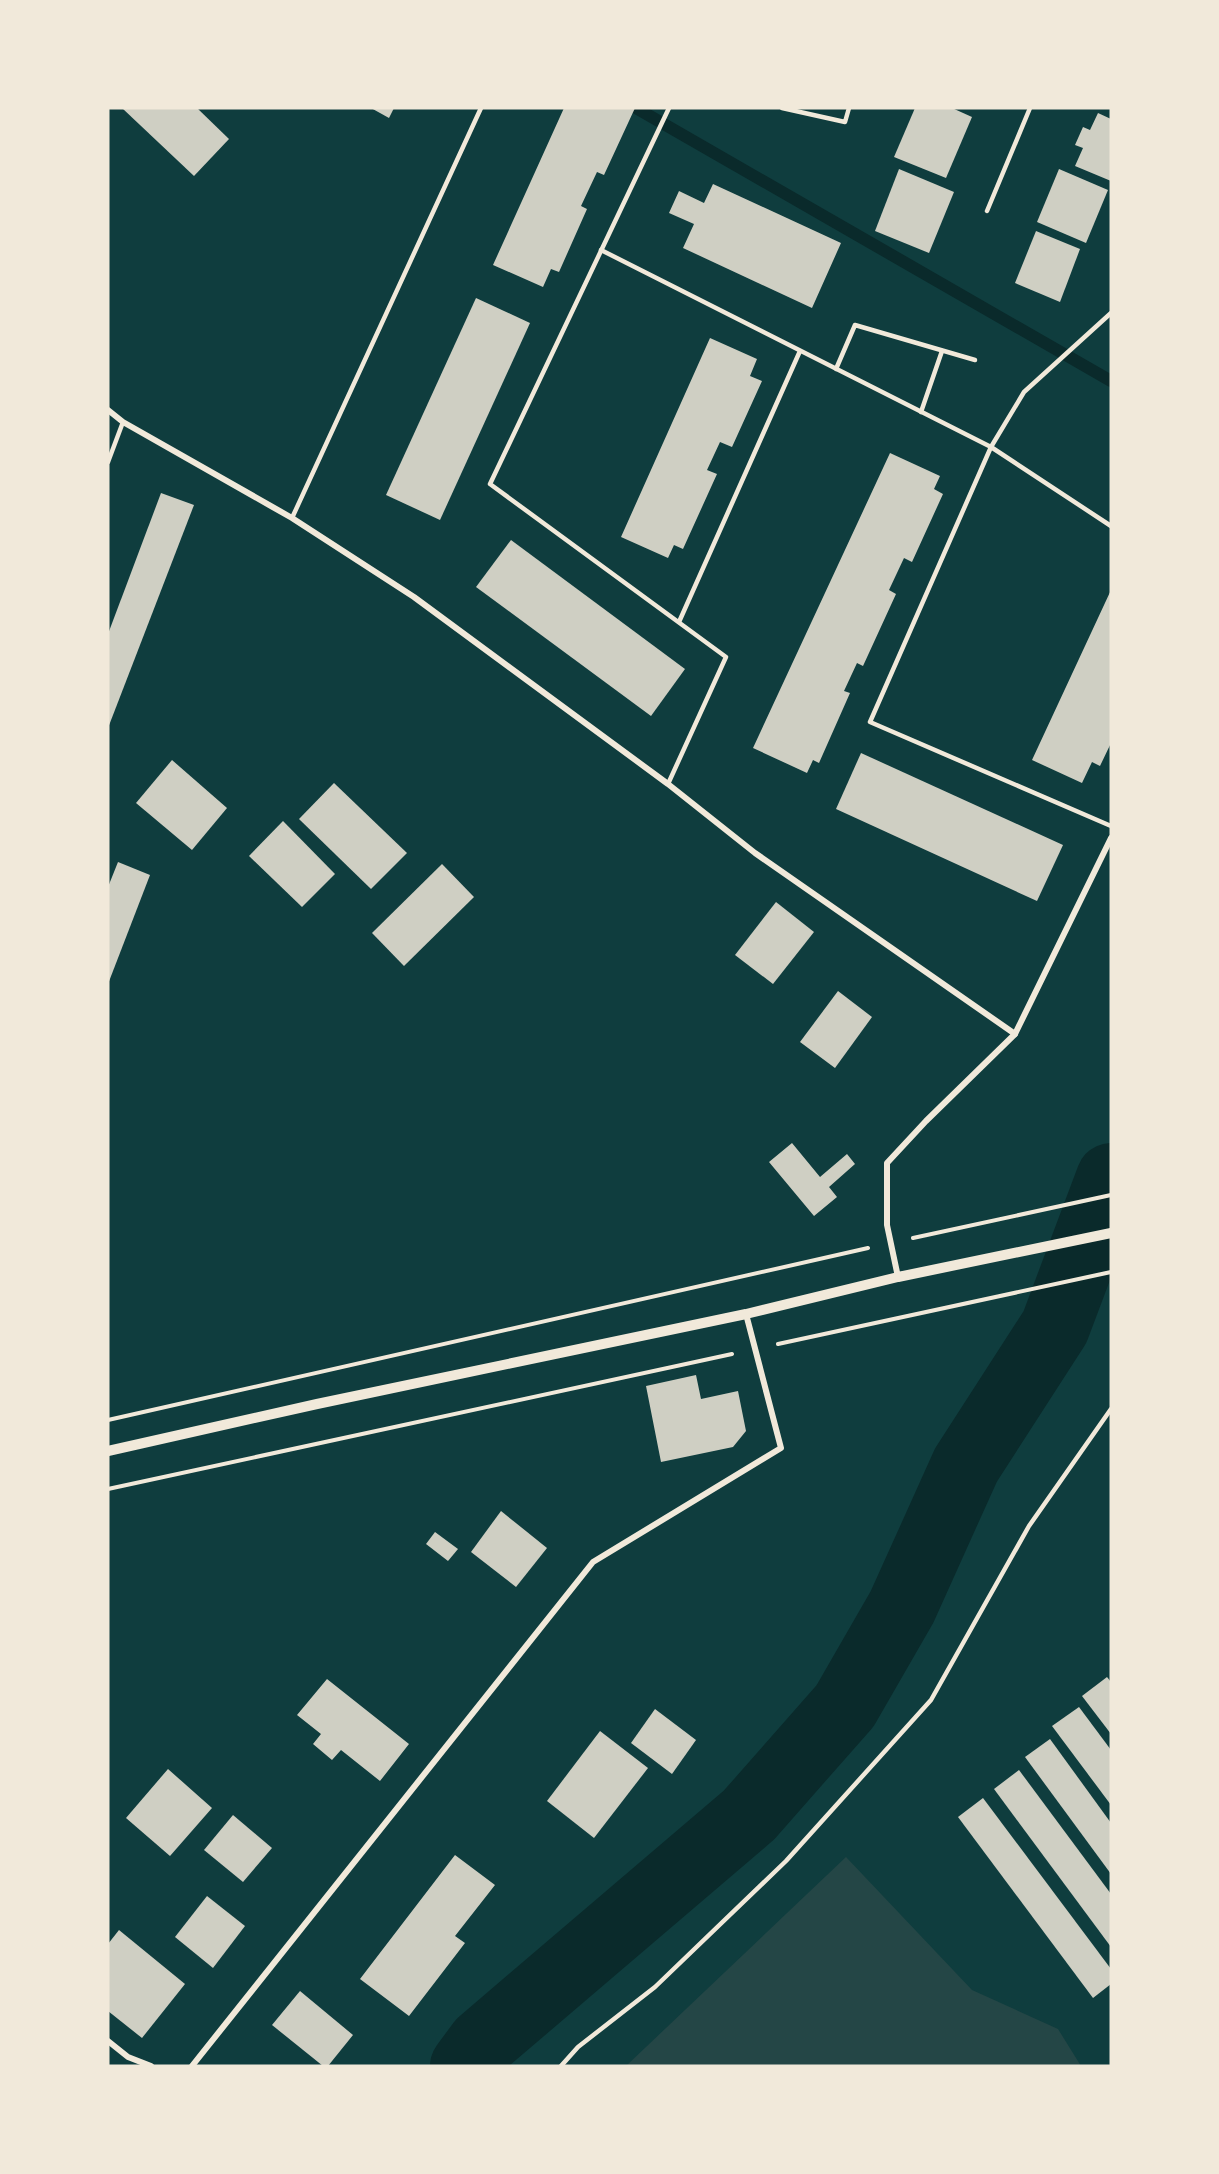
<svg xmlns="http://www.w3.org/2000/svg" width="1219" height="2174" font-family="'Zilla Slab',serif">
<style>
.green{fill:#244646}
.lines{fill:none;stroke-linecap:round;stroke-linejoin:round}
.stream{stroke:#0a2a2b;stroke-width:12}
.river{stroke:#0a2a2b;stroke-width:70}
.building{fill:#cfcfc3}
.path{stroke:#f1e9da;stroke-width:4}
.service{stroke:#f1e9da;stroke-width:4.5}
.minor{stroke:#f1e9da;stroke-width:6}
.tertiary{stroke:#f1e9da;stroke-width:10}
</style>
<rect width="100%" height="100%" fill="#0f3d3e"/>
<!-- green -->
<path class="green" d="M846,1857L972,1990L1058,2029L1081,2066H626Z"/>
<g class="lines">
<!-- stream -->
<path class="stream" d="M636,108L1111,381"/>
<!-- river -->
<path class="river" d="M465,2066L482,2043L749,1815L845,1706L902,1607L966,1465L1055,1327L1111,1178"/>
</g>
<!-- building -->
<g class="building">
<path d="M122,108H197L229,139L194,176Z"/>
<path d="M371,108H394L389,118Z"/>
<path d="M564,108H635L604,175L597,172L581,206L587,209L559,272L551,269L543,287L493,265Z"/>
<path d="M915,108H952L972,117L946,178L894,157Z"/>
<path d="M1098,113L1111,119V181L1075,166L1083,148L1075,145L1083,127L1090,130Z"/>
<path d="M899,169L954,192L929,253L875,231Z"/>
<path d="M1059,169L1108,190L1086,243L1037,222Z"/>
<path d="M713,184L841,243L812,308L683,248L694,224L669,213L679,191L704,203Z"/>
<path d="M1036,231L1080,249L1060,302L1015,283Z"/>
<path d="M476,298L530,323L440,520L386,495Z"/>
<path d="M710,338L757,359L750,376L762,381L732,447L720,442L707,470L717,474L683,549L674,545L668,558L621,537Z"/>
<path d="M890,453L940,476L934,489L943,494L912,562L904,558L889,590L896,594L863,666L857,663L844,691L850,693L819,763L813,760L807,773L753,748Z"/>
<path d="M161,493L194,505L108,728V634Z"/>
<path d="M511,540L685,669L651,716L476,587Z"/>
<path d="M1111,590V743L1100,766L1092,762L1082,783L1032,760Z"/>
<path d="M861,753L1063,845L1037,901L836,809Z"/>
<path d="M172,760L227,808L192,850L136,803Z"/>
<path d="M334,783L407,853L371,889L299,819Z"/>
<path d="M283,821L335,874L302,907L249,856Z"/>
<path d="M118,862L150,875L108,984V887Z"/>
<path d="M442,864L474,897L404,966L372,933Z"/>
<path d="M776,902L814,932L773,984L735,955Z"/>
<path d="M838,991L872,1017L835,1068L800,1042Z"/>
<path d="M792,1143L820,1177L847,1154L855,1164L829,1187L837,1197L814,1216L769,1162Z"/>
<path d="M696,1375L701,1399L738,1391L746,1431L733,1447L661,1462L646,1386Z"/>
<path d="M501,1511L547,1548L516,1587L471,1552Z"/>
<path d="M435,1532L458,1549L448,1561L426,1544Z"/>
<path d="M1107,1677L1111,1682V1734L1082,1696Z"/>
<path d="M327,1679L409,1744L380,1781L341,1750L332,1760L313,1744L321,1734L297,1715Z"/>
<path d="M1079,1707L1111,1750V1805L1052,1726Z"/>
<path d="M655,1709L696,1740L672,1774L631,1743Z"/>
<path d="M600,1731L648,1768L594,1838L547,1801Z"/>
<path d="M1050,1739L1111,1823V1874L1025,1757Z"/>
<path d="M168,1769L212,1808L170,1856L126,1818Z"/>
<path d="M1019,1770L1111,1894V1947L994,1789Z"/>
<path d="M983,1798L1111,1969V1984L1093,1998L958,1817Z"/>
<path d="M233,1815L272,1848L243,1882L204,1850Z"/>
<path d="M455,1855L495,1885L455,1936L465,1943L409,2016L360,1979Z"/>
<path d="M207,1896L245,1926L213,1968L175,1937Z"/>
<path d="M119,1930L185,1984L142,2038L108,2011V1944Z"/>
<path d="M300,1991L353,2035L328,2066H323L272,2025Z"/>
</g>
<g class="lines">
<!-- path -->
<g class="path">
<path d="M913,1238L1111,1195"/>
<path d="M778,1344L1111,1272"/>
<path d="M108,1420L868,1248"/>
<path d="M108,1489L732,1354"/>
</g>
<!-- service -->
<g class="service">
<path d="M782,108L845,122L849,108"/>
<path d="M987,211L1030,108"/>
<path d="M601,250L991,447L1111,526"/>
<path d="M1111,313L1024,392L991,447L870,722L1111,826"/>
<path d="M836,369L855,325L975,360"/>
<path d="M921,412L942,351"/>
<path d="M108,462L123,422"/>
<path d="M292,518L481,108"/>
<path d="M679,622L800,351"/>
<path d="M668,784L726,657L490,484L669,108"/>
<path d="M561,2066L578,2047L655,1987L786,1861L931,1700L1029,1526L1111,1409"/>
</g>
<!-- minor -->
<g class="minor">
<path d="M108,410L123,422L292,518L414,597L668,784L755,853L1015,1034"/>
<path d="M898,1277L887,1225V1163L926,1121L1015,1034L1111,838"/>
<path d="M108,2041L128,2057L151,2066"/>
<path d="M192,2066L593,1562L781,1448L746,1314"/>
</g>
<!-- tertiary -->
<path class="tertiary" d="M108,1451L317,1404L746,1314L898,1277L1111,1233"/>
</g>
<!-- border -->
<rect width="1219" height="2174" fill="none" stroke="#f1e9da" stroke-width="219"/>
</svg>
